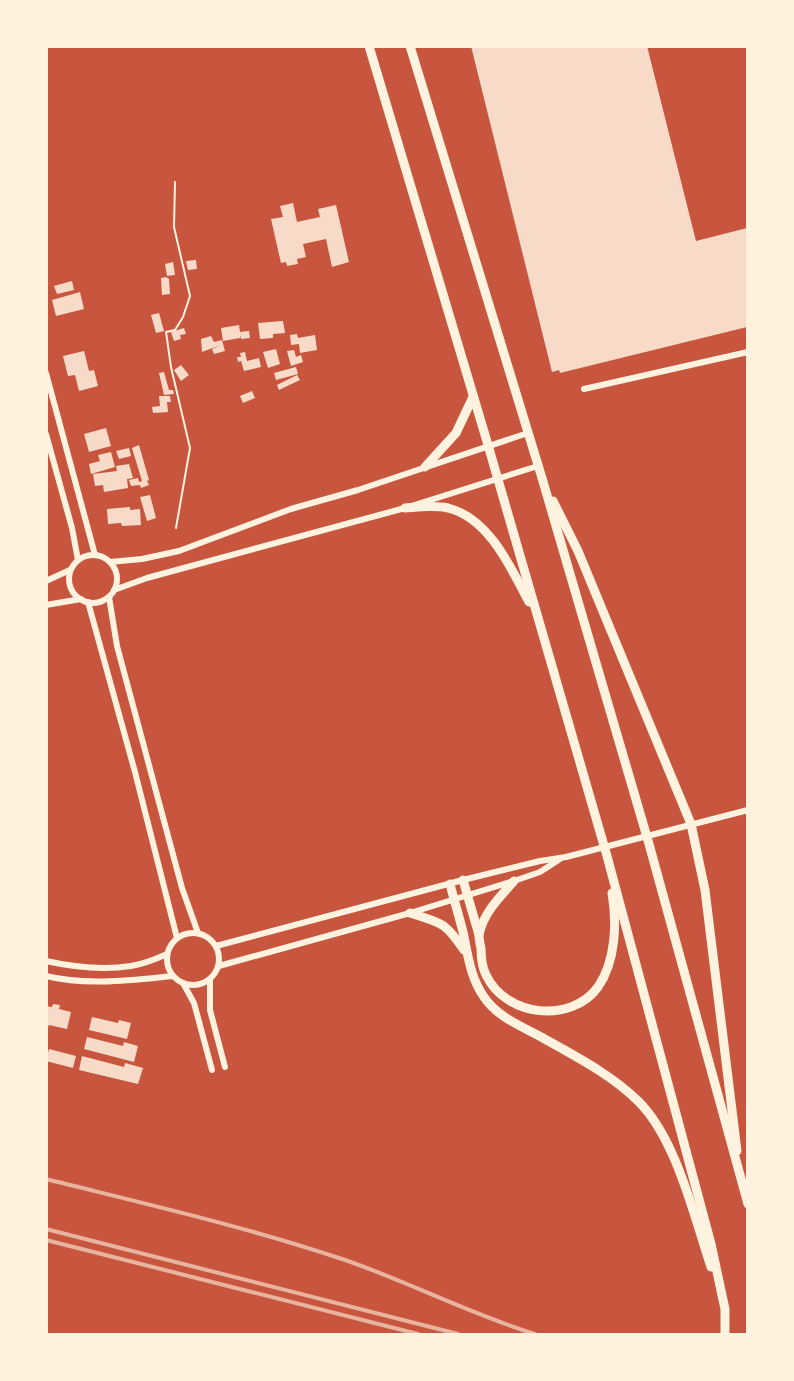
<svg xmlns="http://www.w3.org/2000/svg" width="794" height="1381" font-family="Ubuntu,sans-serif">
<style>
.building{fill:#f7dbc8}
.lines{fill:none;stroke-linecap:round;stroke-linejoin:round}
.path{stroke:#fff3e0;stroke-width:2}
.minor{stroke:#fff3e0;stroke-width:6}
.primary{stroke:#fff3e0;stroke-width:9}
.rail{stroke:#e9b49f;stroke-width:4}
</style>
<rect width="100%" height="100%" fill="#c8553d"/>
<!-- building -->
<g class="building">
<path d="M471,46H647L696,241L747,228V327L560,373L559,370L552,372Z"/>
<path d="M293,203L297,222L320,217L318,209L336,205L349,262L332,267L326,239L303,244L306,257L297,259L298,264L287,266L286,262L281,263L271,219L283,217L280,206Z"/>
<path d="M196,260L197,269L188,270L186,261Z"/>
<path d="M173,262L175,275L167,276L165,264Z"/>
<path d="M166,277L169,279L170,294L162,295L161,278Z"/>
<path d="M72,281L74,290L57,294L54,286Z"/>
<path d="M80,292L84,309L56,316L52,300Z"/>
<path d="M159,313L164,331L156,333L151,315Z"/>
<path d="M283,321L285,333L273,334V338L260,339L258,323Z"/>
<path d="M239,325L240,332L249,331L250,338L241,339L240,335V338L223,341L221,328Z"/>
<path d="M184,328L186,334L180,335L181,339L174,341L171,332Z"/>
<path d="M297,334L298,338L315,335L317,350L300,353L299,344L291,345L290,335Z"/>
<path d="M211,336L214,342L222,340L225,351L214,354L212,349L221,345L202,352L201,339Z"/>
<path d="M276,349L280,364L268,368L263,352Z"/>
<path d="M294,350L296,357L301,355L303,362L291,366L287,351Z"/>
<path d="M84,351L89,371L94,370L98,386L79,391L75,375L68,376L63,356Z"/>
<path d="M245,352L247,361L259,358L261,367L244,371L241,361L238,362L237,357H241L240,353Z"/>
<path d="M181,365L189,375L181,381L174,370Z"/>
<path d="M296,367L298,374L276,380L274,373Z"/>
<path d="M164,372L169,390H173L174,394L164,395L159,373Z"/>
<path d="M297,375L300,380L279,390L277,385Z"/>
<path d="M252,391L255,398L243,403L240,396Z"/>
<path d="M159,396H170L171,402H167L168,412L153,413L152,407L160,406Z"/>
<path d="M106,428L111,446L89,452L84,434Z"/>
<path d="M139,445L149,480L147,481L149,485L141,488L140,485L131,486L129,480L138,478L139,482L142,481L132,448Z"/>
<path d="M129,448L131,456L119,459L116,451Z"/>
<path d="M111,452L115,467L91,474L89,464L100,461L98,455Z"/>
<path d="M129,464L133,478L127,479L128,488L104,492L103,485L95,486L93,474L117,471L116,466Z"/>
<path d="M150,495L156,518L147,521L140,497Z"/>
<path d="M130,507V510L140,509L141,525L122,526L121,523L108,524L107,509Z"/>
<path d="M53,1004L60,1005L59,1009L71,1012L67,1029L49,1025L46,1030V1006L52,1007Z"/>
<path d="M92,1017L118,1023L119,1020L131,1023L127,1039L89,1030Z"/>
<path d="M87,1037L123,1046L124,1042L138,1046L134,1062L84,1049Z"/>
<path d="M49,1049L76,1056L73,1068L46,1061Z"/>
<path d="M82,1056L124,1067L125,1063L143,1068L138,1084L79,1070Z"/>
</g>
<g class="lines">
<!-- path -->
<path class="path" d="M175,182L174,227L190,296L183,317L175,330L166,332L171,367L190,448L176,528"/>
<!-- minor -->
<g class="minor">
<path d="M46,373L95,555"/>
<path d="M584,389L748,352"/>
<path d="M46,434L72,528L78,560"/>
<circle cx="93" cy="579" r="24"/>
<path d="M110,562L142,559L179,551L291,509L358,490L528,433"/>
<path d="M46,581L70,570"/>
<path d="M114,590L147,578L405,508L538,466"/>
<path d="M109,597L117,646L182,888L198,933"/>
<path d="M88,602L135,772L177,938"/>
<path d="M46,605L81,599"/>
<circle cx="193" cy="959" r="26"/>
<path d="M216,946L463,880L540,861L566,857L748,810"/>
<path d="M46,961C73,967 104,970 131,966C144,964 156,959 167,954"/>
<path d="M219,966L410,913L514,881L540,872L560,859"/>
<path d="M46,976C87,986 132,980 173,976"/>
<path d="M210,980V1010L225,1067"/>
<path d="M183,983L194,1003L212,1070"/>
</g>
<!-- primary -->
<g class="primary">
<path d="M369,46L488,445L607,856L711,1244L725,1309V1334"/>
<path d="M410,46L542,478L649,844L748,1204"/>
<path d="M425,467L456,433L473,397"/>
<path d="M553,501L578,551L691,824L705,890L737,1151"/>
<path d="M405,508C419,507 434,505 448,508C489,518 511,568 529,602"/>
<path d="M463,880L479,935"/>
<path d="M514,881C500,897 483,913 479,935C479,939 480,944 481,948C481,957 482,967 486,975C506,1017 571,1024 598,987C616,961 617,922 612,893"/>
<path d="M450,884C454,900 459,916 463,932C468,955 470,977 484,997C497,1017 523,1027 543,1038C575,1056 612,1075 638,1101C676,1138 694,1216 711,1267"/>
<path d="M410,913C442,923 445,922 464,950"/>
</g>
<!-- rail -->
<g class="rail">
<path d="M46,1179C146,1204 247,1227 345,1260C409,1282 470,1314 535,1334"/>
<path d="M46,1229L458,1334"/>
<path d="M46,1240L418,1334"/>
</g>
</g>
<!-- border -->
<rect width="794" height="1381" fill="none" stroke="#fff3e0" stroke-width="96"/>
</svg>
